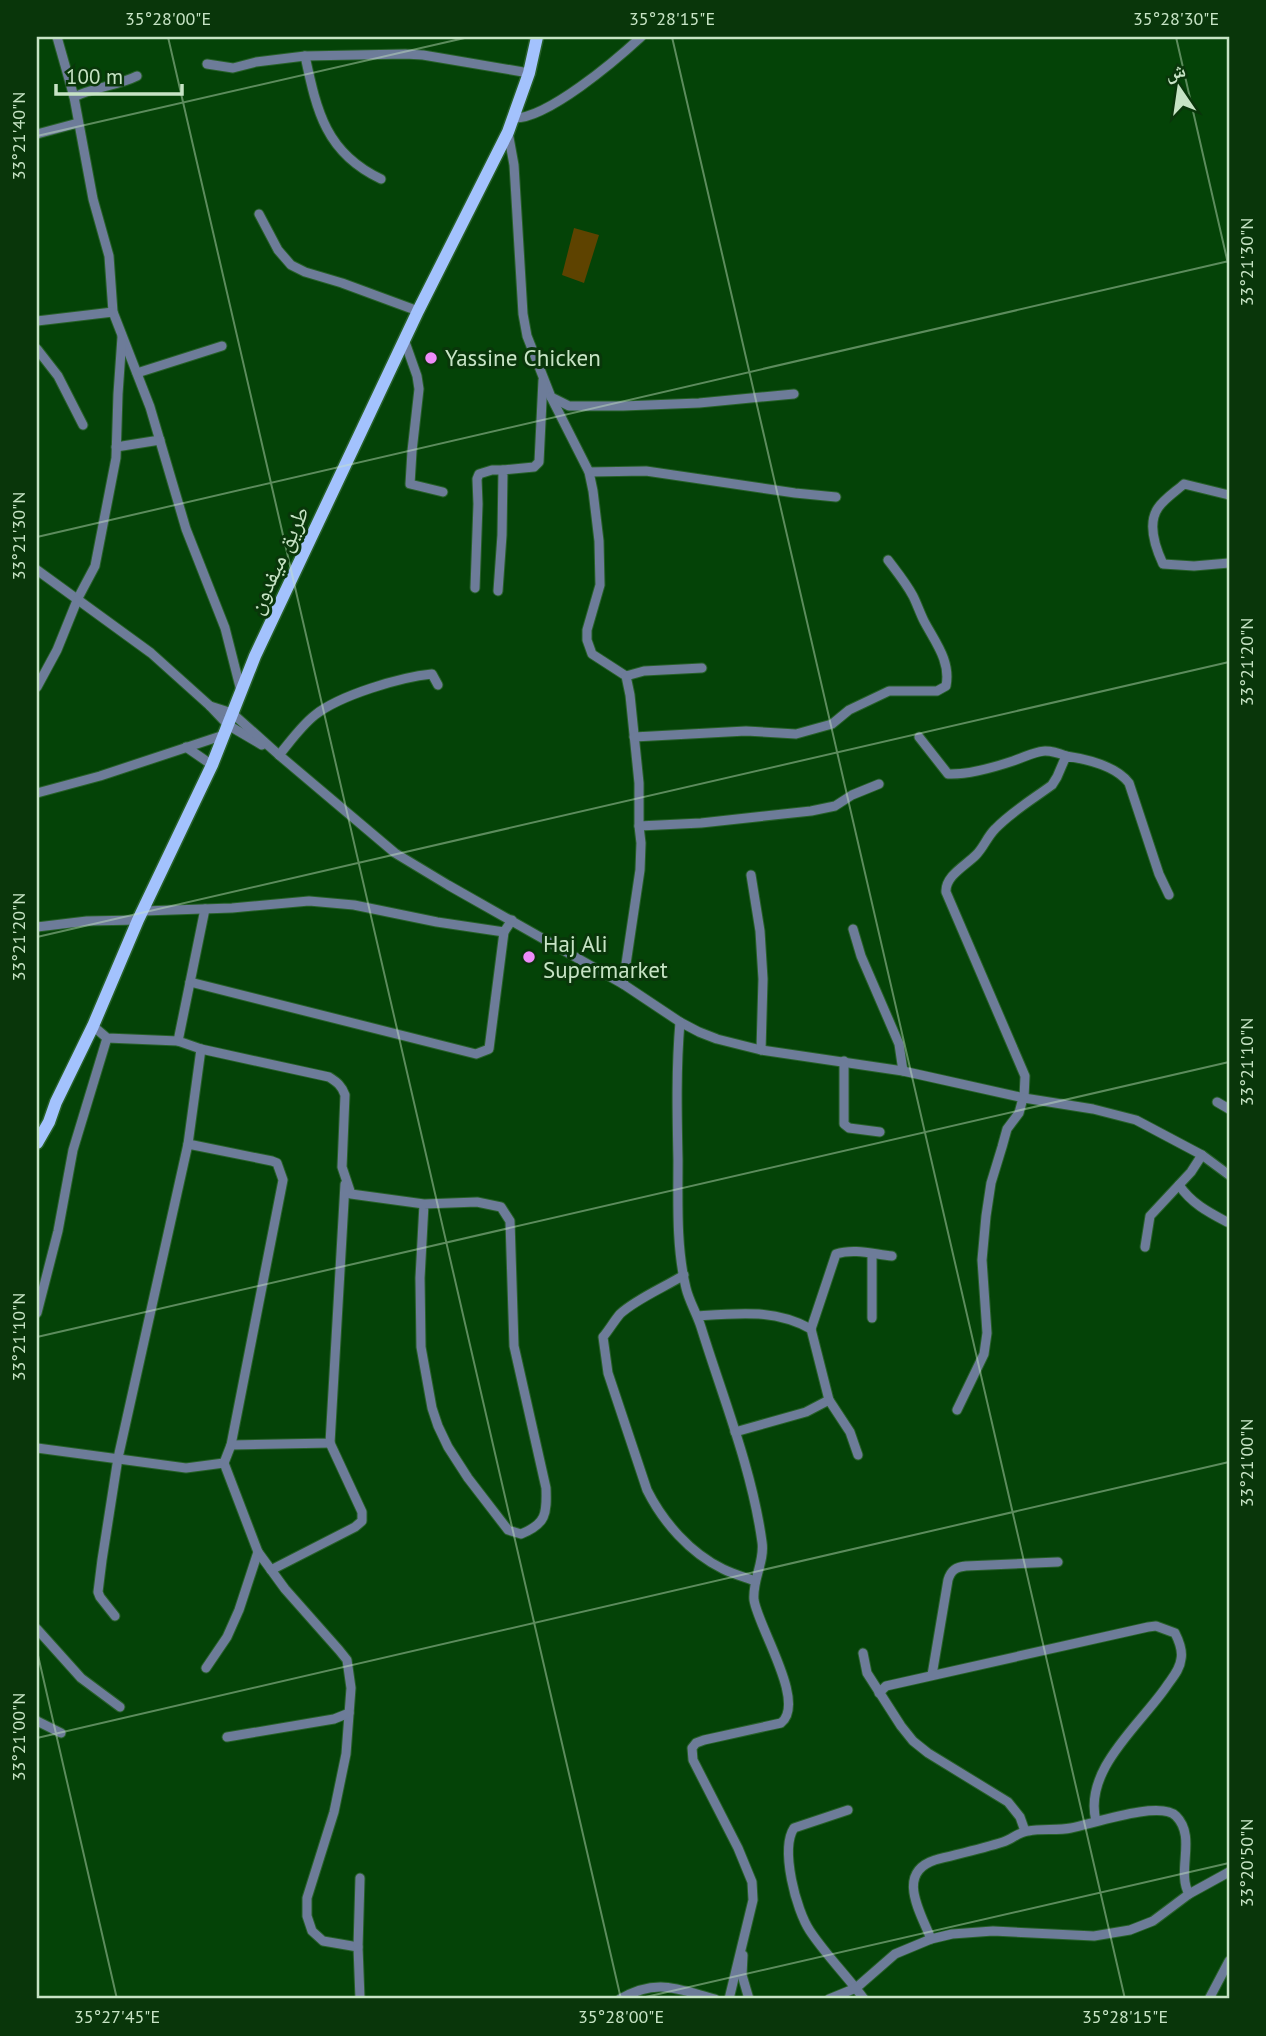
<svg xmlns="http://www.w3.org/2000/svg" width="1266" height="2036" font-family="'PT Sans','Noto Naskh Arabic',sans-serif">
<style>
.green{fill:#5e4300}
.lines{fill:none;stroke-linecap:round;stroke-linejoin:round}
.minor-casing{stroke:#276029;stroke-width:11}
.major-casing{stroke:#276029;stroke-width:15}
.minor{stroke:#6d7c99;stroke-width:9}
.major{stroke:#a3c2fd;stroke-width:12}
.ticks{fill:none;stroke:#c7e4c5;stroke-width:2;stroke-opacity:0.45}
.poi-dot{fill:#ee8cf9;stroke:#09360a;stroke-width:2.5}
.labels{text-anchor:middle;stroke-width:6;stroke-linejoin:round;paint-order:stroke}
.poi-label{font-size:23px;fill:#c7e4c5;stroke:#09360a;text-anchor:start}
.street-label{font-size:23px;fill:#c7e4c5;stroke:#09360a}
.neatline{fill:none;stroke:#c7e4c5;stroke-width:2.5}
.ticks-label{font-size:18px;text-anchor:middle;fill:#c7e4c5}
</style>
<rect width="100%" height="100%" fill="#044307"/>
<!-- green -->
<path class="green" d="M574,228L599,235L584,283L562,275Z"/>
<g class="lines">
<!-- minor casing -->
<g class="minor-casing">
<g id="minor">
<path d="M57,37L74,97L93,199L109,256L113,312L150,407L186,529L225,628L241,691"/>
<path d="M305,56C317,112 326,153 381,179"/>
<path d="M207,64L233,68L256,62L305,56L405,54L423,55L529,73"/>
<path d="M74,97C94,87 117,86 137,76"/>
<path d="M514,118C547,119 616,60 641,37"/>
<path d="M508,132L514,165L523,314L527,336L551,397L569,406H623L699,403L794,394"/>
<path d="M37,134L78,123"/>
<path d="M259,214L278,250L291,265L305,272L342,283L418,311"/>
<path d="M37,321L113,312"/>
<path d="M405,342L417,376L419,389L412,451L410,484L443,492"/>
<path d="M37,349L58,376L83,425"/>
<path d="M137,373L222,346"/>
<path d="M551,397L589,472L593,491L599,541L600,585L587,630V640L592,654L626,676L630,695L639,783V826L641,843L640,870L623,984"/>
<path d="M116,447L160,440"/>
<path d="M589,472L646,471L795,493L836,497"/>
<path d="M1229,495L1184,484C1175,492 1164,499 1158,508C1147,524 1156,549 1163,564L1194,566L1229,563"/>
<path d="M37,570L151,653L210,706L228,725L262,745"/>
<path d="M475,588L478,504L477,479L479,474L492,470H503"/>
<path d="M498,591L502,535L503,470L534,467L539,462L543,380"/>
<path d="M626,676L644,671L702,668"/>
<path d="M37,687L57,650L78,598L95,566L116,458L118,394L122,337"/>
<path d="M210,706L232,713L279,755L395,853L448,885L623,984L680,1022L699,1032L717,1039L761,1050L903,1071L1024,1098L1093,1109L1136,1120L1202,1155L1229,1175"/>
<path d="M634,737L746,731L796,734L832,724L849,710L889,691H937L946,686C951,661 935,642 924,621C920,613 917,604 913,596C906,583 897,572 888,560"/>
<path d="M919,737L948,774C967,775 995,767 1013,761C1036,753 1041,746 1066,756"/>
<path d="M186,747L212,765"/>
<path d="M279,755C290,742 301,726 315,715C340,695 401,677 432,674L438,685"/>
<path d="M37,793L100,776L224,735"/>
<path d="M639,826L701,823L811,811L835,806L852,795L879,784"/>
<path d="M751,875L760,931L763,979L761,1050"/>
<path d="M205,909L178,1041L201,1049L329,1077C337,1082 342,1086 345,1095L342,1167L351,1194L424,1204L477,1202L501,1207L510,1221L514,1346L546,1488C547,1514 546,1524 521,1534L508,1530L468,1478L448,1447L438,1426L432,1408L421,1347L420,1278L424,1204"/>
<path d="M143,911L232,908L309,901L354,905L437,922L504,932"/>
<path d="M37,927L87,921L138,920"/>
<path d="M853,929L861,956L899,1044L903,1071"/>
<path d="M190,982L476,1054L489,1049L504,932L512,920"/>
<path d="M680,1022C676,1068 677,1114 678,1160C678,1202 676,1247 686,1288C689,1301 697,1314 701,1327C723,1398 752,1469 762,1542C765,1562 752,1580 754,1600C758,1627 807,1703 781,1723L704,1740L696,1743L692,1748L693,1760L738,1848L752,1882L753,1900L729,1999"/>
<path d="M93,1026L107,1038L178,1041"/>
<path d="M844,1061V1124L849,1128L880,1132"/>
<path d="M1024,1098L1025,1076L946,892C945,876 965,866 976,855C984,847 987,837 995,829C1011,812 1033,799 1052,785L1057,777L1066,756C1086,759 1116,766 1129,783L1159,874L1169,895"/>
<path d="M1217,1102L1229,1109"/>
<path d="M188,1144L201,1049"/>
<path d="M1179,1185C1191,1203 1208,1212 1227,1222"/>
<path d="M1145,1247L1150,1216L1191,1172L1202,1155"/>
<path d="M684,1275C665,1287 636,1299 620,1314C614,1321 609,1330 603,1337L608,1373L647,1490C663,1522 690,1553 723,1569C733,1574 744,1577 755,1581"/>
<path d="M37,1313L58,1231L73,1150L107,1038"/>
<path d="M698,1316C738,1313 775,1309 811,1329L829,1400L806,1412L735,1432"/>
<path d="M872,1318V1254"/>
<path d="M811,1329L836,1254C854,1248 873,1254 892,1256"/>
<path d="M829,1400L850,1432L858,1455"/>
<path d="M957,1410L984,1354L987,1333L982,1260L986,1216L991,1183L1002,1147L1007,1129L1019,1113L1023,1098"/>
<path d="M231,1445L330,1443L345,1184"/>
<path d="M37,1448L186,1468L224,1463"/>
<path d="M258,1552L285,1589L339,1650L347,1660L351,1688L346,1754L334,1812L307,1898V1916L312,1931L323,1941L358,1947L360,1999"/>
<path d="M271,1570L355,1527L362,1521V1512L330,1443"/>
<path d="M115,1616L100,1597L98,1592L102,1560L118,1458L188,1144L272,1161L277,1163L283,1180L231,1445L224,1463L258,1552L239,1610L227,1637L206,1668"/>
<path d="M37,1629L81,1678L120,1707"/>
<path d="M863,1653L867,1673L901,1726L913,1741L928,1753L1008,1802L1020,1817L1025,1831"/>
<path d="M932,1675L948,1580C951,1570 956,1567 966,1566L1058,1562"/>
<path d="M879,1693L886,1686L1148,1627L1156,1626L1175,1633C1179,1641 1183,1650 1181,1659C1180,1670 1172,1678 1166,1687C1140,1725 1083,1770 1096,1821"/>
<path d="M37,1721L61,1733"/>
<path d="M227,1737L334,1719L349,1713"/>
<path d="M848,1810L794,1828C780,1849 796,1910 810,1931C826,1955 847,1976 864,1999"/>
<path d="M931,1939C921,1913 895,1873 935,1860C958,1854 981,1849 1003,1842C1012,1839 1019,1832 1028,1831C1042,1828 1057,1831 1071,1828C1092,1824 1160,1800 1176,1816C1197,1837 1176,1871 1189,1894"/>
<path d="M358,1947L360,1878"/>
<path d="M743,1955L742,1975L749,1999"/>
<path d="M620,1999C657,1978 677,1989 715,1999"/>
<path d="M829,1999L856,1988L895,1954L931,1939L952,1934L993,1931L1094,1936L1130,1930L1153,1921L1189,1894L1229,1872"/>
<path d="M1209,1999L1229,1961"/>
</g>
</g>
<!-- major casing -->
<g class="major-casing">
<path id="major" d="M37,1143L49,1122L56,1102L93,1026L138,920L212,765L255,656L418,311L508,132L529,73L537,37"/>
</g>
<!-- minor -->
<use href="#minor" class="minor"/>
<!-- major -->
<use href="#major" class="major"/>
</g>
<!-- ticks -->
<path class="ticks" d="M168,37L621,1999M672,37L1125,1999M1176,37L1229,268M37,136L469,37M37,537L1229,261M37,937L1229,662M37,1337L1229,1062M37,1651L117,1999M37,1738L1229,1462M637,1999L1229,1863"/>
<!-- markers -->
<g class="poi-dot">
<circle cx="431" cy="358" r="7"/>
<circle cx="529" cy="957" r="7"/>
</g>
<g class="labels">
<!-- poi labels -->
<g class="poi-label">
<text x="445" y="366">Yassine Chicken</text>
<text x="543" y="952">Haj Ali<tspan x="543" dy="26">Supermarket</tspan></text>
</g>
<!-- street labels -->
<g class="street-label">
<text transform="translate(278 560) rotate(-65)" y="8">طريق ميفدون</text>
</g>
</g>
<!-- border -->
<rect width="1266" height="2036" fill="none" stroke="#09360a" stroke-width="77"/>
<!-- north arrow -->
<g transform="translate(1179 88) rotate(347)" stroke="#09360a" stroke-width="5" paint-order="stroke">
<path d="M0-5L12 26L0 18L-12 26Z" fill="#c7e4c5"/>
<text y="-10" font-size="19" font-weight="bold" text-anchor="middle" fill="#c7e4c5">ش</text>
</g>
<!-- scale -->
<path d="M56 84v10h126v-10" fill="none" stroke="#c7e4c5" stroke-width="3.5"/>
<text x="66" y="84" font-size="21" fill="#c7e4c5" stroke="#09360a" stroke-width="5" paint-order="stroke">100 m</text>
<rect x="38" y="38" width="1190" height="1959" class="neatline"/>
<g class="ticks-label">
<text x="168" y="25">35°28'00"E</text>
<text x="672" y="25">35°28'15"E</text>
<text x="1176" y="25">35°28'30"E</text>
<text transform="translate(19 136) rotate(-90)" y="6">33°21'40"N</text>
<text transform="translate(1247 262) rotate(-90)" y="6">33°21'30"N</text>
<text transform="translate(19 536) rotate(-90)" y="6">33°21'30"N</text>
<text transform="translate(1247 662) rotate(-90)" y="6">33°21'20"N</text>
<text transform="translate(19 937) rotate(-90)" y="6">33°21'20"N</text>
<text transform="translate(1247 1062) rotate(-90)" y="6">33°21'10"N</text>
<text transform="translate(19 1337) rotate(-90)" y="6">33°21'10"N</text>
<text transform="translate(1247 1463) rotate(-90)" y="6">33°21'00"N</text>
<text transform="translate(19 1737) rotate(-90)" y="6">33°21'00"N</text>
<text transform="translate(1247 1863) rotate(-90)" y="6">33°20'50"N</text>
<text x="117" y="2023">35°27'45"E</text>
<text x="621" y="2023">35°28'00"E</text>
<text x="1125" y="2023">35°28'15"E</text>
</g>
</svg>
